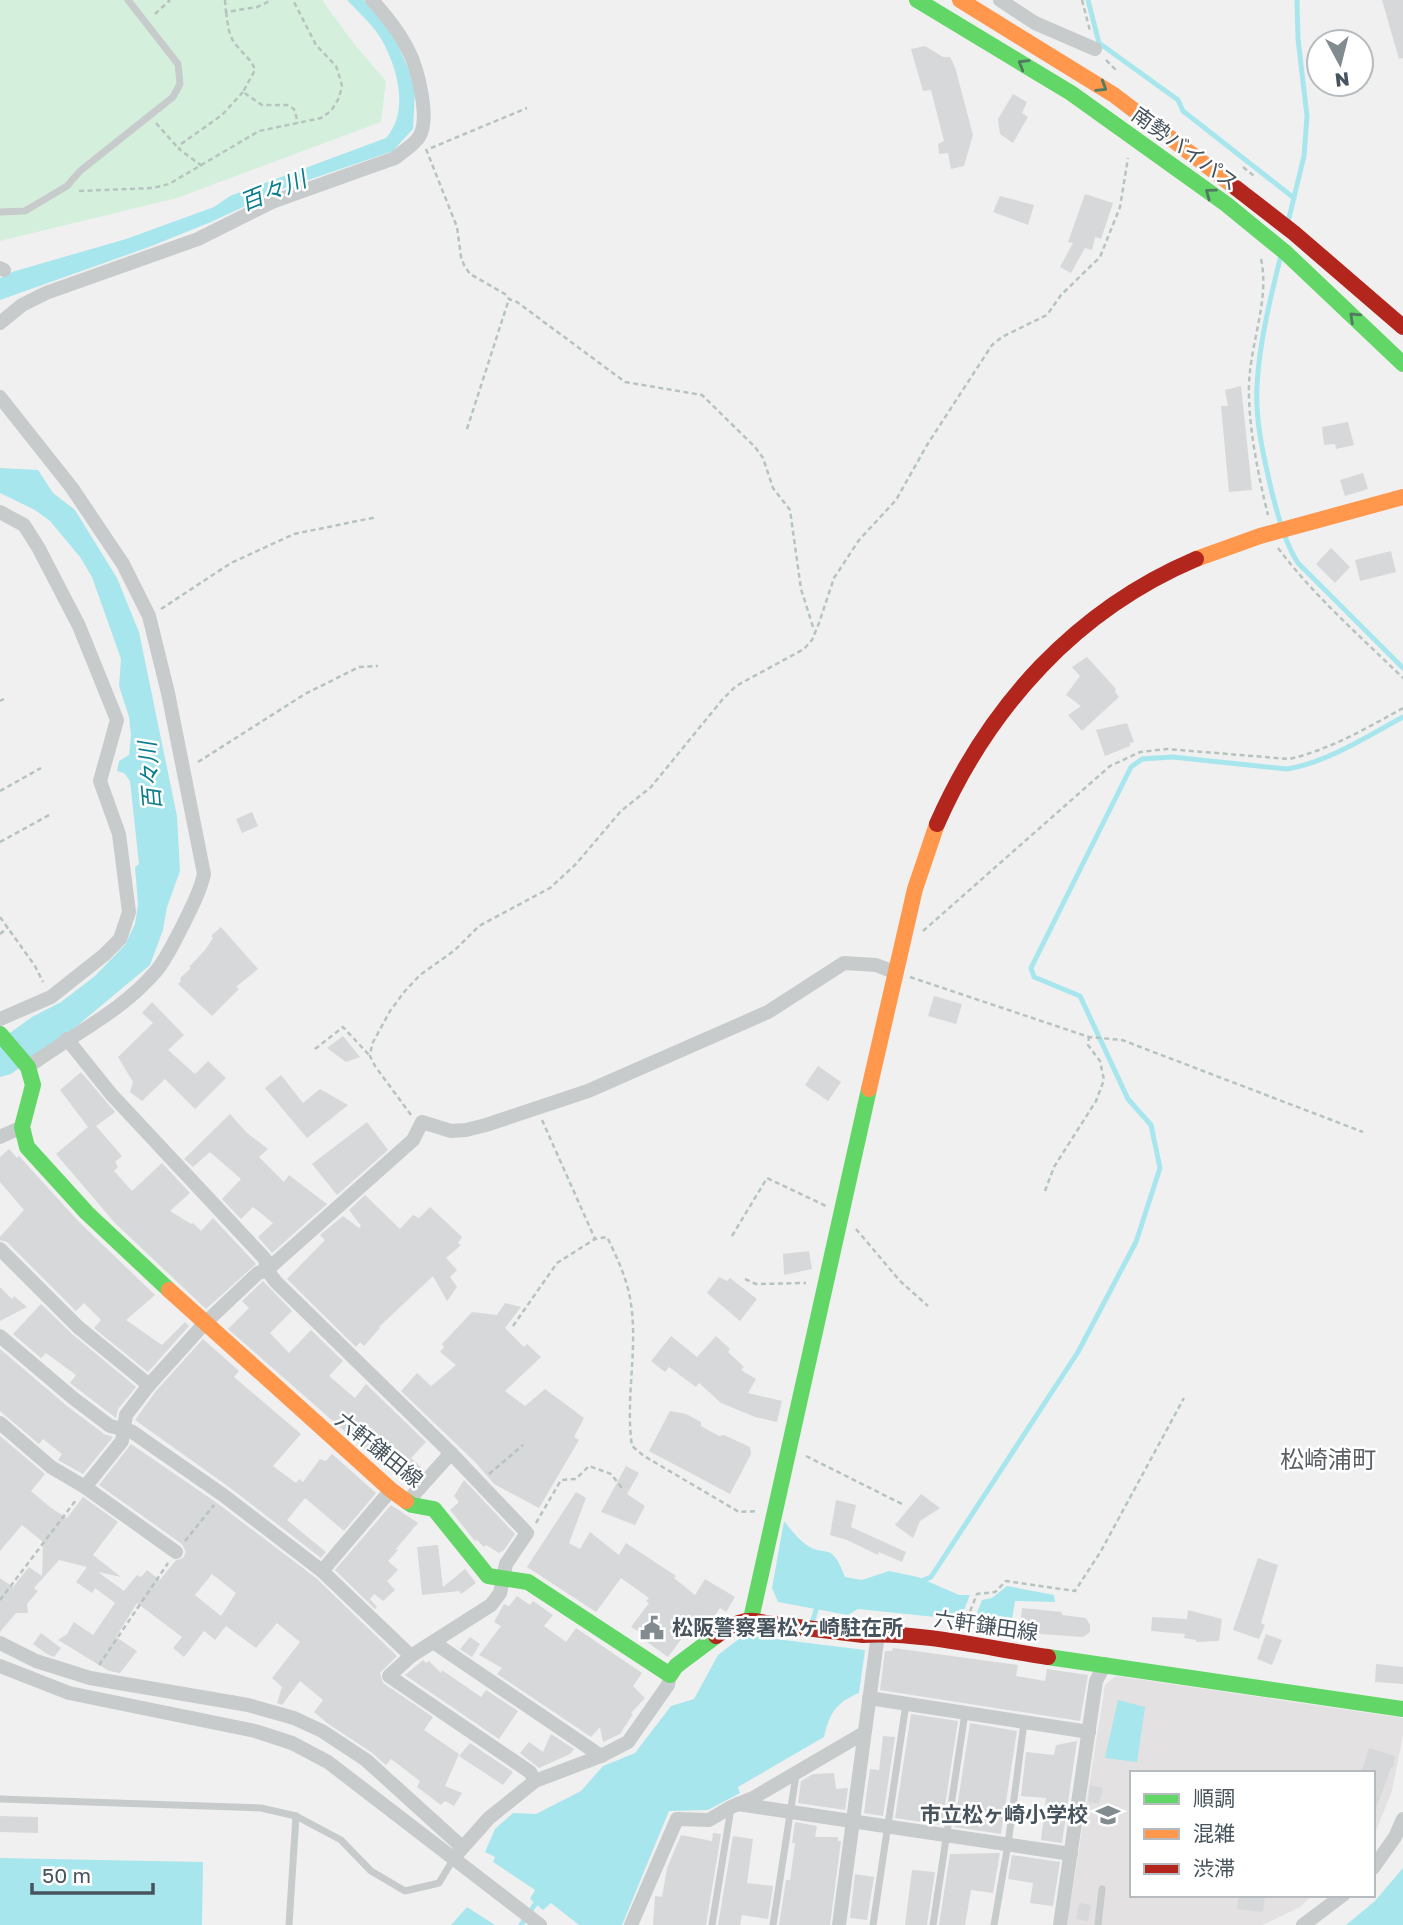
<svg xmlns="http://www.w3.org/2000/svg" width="1403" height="1925" font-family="'Golos Text','Noto Sans JP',sans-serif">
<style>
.education{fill:#e3e1e2}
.green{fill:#d4f0dc}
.water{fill:#a8e6ee}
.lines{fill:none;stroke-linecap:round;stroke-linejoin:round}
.stream{stroke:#a8e6ee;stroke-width:5}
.building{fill:#d7d8d9;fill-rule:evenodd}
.path{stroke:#b6c3be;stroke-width:2.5;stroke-dasharray:5 3.5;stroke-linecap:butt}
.lane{stroke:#c7cbcc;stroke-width:7}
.street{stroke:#c7cbcc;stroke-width:14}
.fast{stroke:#63d668;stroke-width:16}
.slow{stroke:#ff974d;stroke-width:16}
.jam{stroke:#b3261e;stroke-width:16}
.oneway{stroke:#4f7b60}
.labels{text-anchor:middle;stroke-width:5;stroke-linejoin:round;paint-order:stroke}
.street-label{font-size:21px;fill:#47545d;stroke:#fff}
.poi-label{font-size:21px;font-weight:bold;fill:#47545d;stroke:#fff;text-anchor:start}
.water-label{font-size:23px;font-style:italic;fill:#0b7e8e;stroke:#fff}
.quarter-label{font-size:24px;fill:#5b6064;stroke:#fff}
</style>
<rect width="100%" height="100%" fill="#f1f0f0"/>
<!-- education -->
<path class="education" d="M1116,1676L1403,1718V1735L1392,1791L1373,1838V1773H1132V1895H1313L1300,1907L1263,1925H1067L1105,1685Z"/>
<!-- green -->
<path class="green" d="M0,0H322L355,45L386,81L381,122L177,198L0,241Z"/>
<!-- water -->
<g class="water">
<path d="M347,0H364L390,28L409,70L415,92L413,129L393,151L282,189L211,222L149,247L0,300V278L12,272L126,239L214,207L230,196L386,138C408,113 399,74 385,46C377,28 360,14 347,0Z"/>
<path d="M0,468L38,470L53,493L75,510L117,578L139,632L177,816L180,871L167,907L163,930L150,965L78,1025L11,1074L0,1077V1040L32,1017L61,1002L95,976L125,945L135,924L138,904L135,867L139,864L130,781L124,773L117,771L119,761L129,755L131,735L129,717L119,686L121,659L92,577L80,557L50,521L35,510L0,493Z"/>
<path d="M784,1521C790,1528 796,1537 804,1543C825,1560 831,1538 845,1577L862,1580L889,1571L918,1577L959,1595H970L962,1615L935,1617L858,1609L848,1615L778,1602L772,1588Z"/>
<path d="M1007,1586L1054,1595L1055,1602L1015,1601L1011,1626L977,1628L973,1623L982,1600L992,1598Z"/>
<path d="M744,1635L865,1650L859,1693C836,1703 830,1712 824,1737L738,1787L740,1793L708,1810L669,1811L622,1925H579L551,1903L543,1910L530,1899L535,1890L493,1862L495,1857L485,1852L495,1829L513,1813L536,1814L581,1791L603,1766L635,1753L671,1706L694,1699L718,1655Z"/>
<path d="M1118,1700L1145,1707L1137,1762L1105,1758Z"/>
<path d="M0,1858L203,1862L202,1925H0Z"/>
<path d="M1403,1868V1925H1346L1375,1901Z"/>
<path d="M467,1907L495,1925H451Z"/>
</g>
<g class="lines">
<!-- stream -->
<g class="stream">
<path d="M1088,0L1099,43L1178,100L1183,111L1294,198"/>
<path d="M1289,218L1304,156L1307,116L1298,39L1297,0"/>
<path d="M1280,259C1270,300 1259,344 1257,386C1255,422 1264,458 1272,493C1279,518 1284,541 1298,563L1403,668"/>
<path d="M919,1582L931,1577L1078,1352L1136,1242L1160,1168L1151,1125L1128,1099L1080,996L1034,977L1031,968L1131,767L1142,759L1172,757L1287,769C1328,762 1366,737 1403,717"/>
<path d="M812,1623L817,1607H822"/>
<path d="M521,1925L538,1900"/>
</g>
</g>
<!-- building -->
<g class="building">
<path d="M1382,0H1403V58L1399,59Z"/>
<path d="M925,46L943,57H950L955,67L973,135L964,166L951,169L948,153L939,154L938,144L944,141L931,90L923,91L911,49Z"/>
<path d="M1013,94L1027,102L1022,113L1028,117L1013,143L1000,134L998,119Z"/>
<path d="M1085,194L1113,203L1101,239L1095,237L1092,250L1085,248L1071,273L1060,267L1073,243L1068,242Z"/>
<path d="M1000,196L1034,205L1028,225L993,212Z"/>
<path d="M1241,386L1252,490L1229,492L1221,406H1228L1225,390Z"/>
<path d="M1348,422L1354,445L1336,449L1335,444L1324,445L1322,427Z"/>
<path d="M1363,473L1368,489L1345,496L1340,480Z"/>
<path d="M1331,548L1350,567L1335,583L1316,564Z"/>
<path d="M1391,551L1396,572L1360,581L1355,560Z"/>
<path d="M1087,657L1116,689L1115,692L1119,697L1082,731L1068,715L1081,706L1066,695L1080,676L1072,667Z"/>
<path d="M1127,723L1134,742L1130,743V746L1105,756L1096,730Z"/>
<path d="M252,812L258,826L242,833L236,819Z"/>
<path d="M221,927L258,969L236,987L239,989L212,1016L178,984L181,981L180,978L191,968L189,967L205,950L213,938L211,936Z"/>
<path d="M934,996L962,1004L956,1024L928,1016Z"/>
<path d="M152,1002L184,1035L168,1050L195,1074L208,1061L226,1078L195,1109L165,1079L142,1101L130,1092L133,1082L118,1057L153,1023L142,1013Z"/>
<path d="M343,1036L360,1057L346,1062L327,1048Z"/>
<path d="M818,1066L841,1082L828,1101L805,1085Z"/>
<path d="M81,1072L115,1112L96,1126L122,1156L115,1162L118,1167L114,1171L132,1191L162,1163L190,1193L170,1211L191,1224L193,1223L201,1231L213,1218L256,1264L206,1309L115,1223L56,1154L88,1127L60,1090Z"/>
<path d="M281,1075L303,1103L320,1089L348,1105L307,1138L265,1088Z"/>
<path d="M230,1114L247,1133L268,1149L259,1157L284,1182L289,1175L327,1204L272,1253L258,1237L273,1223L253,1207L241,1219L222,1199L241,1179L210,1152L193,1167L184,1159Z"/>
<path d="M367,1122L388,1150L337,1195L312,1164Z"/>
<path d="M9,1149L17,1158L19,1156L79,1222L155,1295L126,1320L162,1345L185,1322L189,1326L148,1372L94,1328L101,1320L84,1303L76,1311L7,1242L0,1240V1237L24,1210L0,1182V1157Z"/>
<path d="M365,1195L400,1229L413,1215L419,1218L430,1207L462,1237L458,1243L461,1245L446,1258L457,1270L450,1277L457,1287L447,1301L433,1276L379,1327L380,1328L364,1346L360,1342L356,1347L287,1279L325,1240L320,1235L343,1216L359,1228L361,1226L349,1210Z"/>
<path d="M809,1251L812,1269L784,1275L783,1254Z"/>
<path d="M719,1277L727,1281L730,1278L757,1299L740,1321L707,1293Z"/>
<path d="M263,1281L292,1311L270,1333L289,1353L311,1330L343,1361L329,1376L355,1398L366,1384L426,1442L411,1458L423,1469L408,1487L228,1329L249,1308L242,1301Z"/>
<path d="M0,1287L12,1299L14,1296L27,1307L0,1321Z"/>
<path d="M505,1303L521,1307L505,1328L524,1347L527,1344L541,1357L505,1391L525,1406L545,1389L584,1418L574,1437L579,1440L539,1508L494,1484L475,1462L401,1391L417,1373L431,1386L435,1383L456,1365L440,1352L444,1347L442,1344L472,1312L497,1315Z"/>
<path d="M41,1304L72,1334L136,1387L118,1409L116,1418L70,1383L76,1375L46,1353L41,1358L13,1334Z"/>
<path d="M671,1336L697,1357L716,1336L730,1349L728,1352L744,1367L741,1370L756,1379L748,1393L782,1401L777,1422L755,1417L721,1403L699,1383L696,1387L669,1367L665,1372L651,1361Z"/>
<path d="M203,1339L239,1371L234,1377L301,1434L273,1466L296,1483L299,1479L303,1482L320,1459L326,1461L332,1454L376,1493L344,1531L305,1498L287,1520L326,1552L321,1558L229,1487L135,1420L156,1391Z"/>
<path d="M0,1349L67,1406L104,1434L113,1437L83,1474L58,1460L62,1454L43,1439L39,1444L0,1411Z"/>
<path d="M670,1411L686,1414L701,1422V1426L719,1436L724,1435L750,1447L751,1454L730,1494L649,1451Z"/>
<path d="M0,1436L45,1474L31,1491L51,1508L67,1518L83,1497L118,1522L93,1555L121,1577L98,1572L124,1591L137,1575L141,1577L147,1570L160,1580L175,1561L183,1558L186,1552L182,1544L99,1485L131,1444L217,1503L316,1578L397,1656L380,1673L383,1683L433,1717L424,1730L459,1754L445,1786L462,1793L454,1806L445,1801L441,1805L417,1787L420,1781L391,1759L386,1765L371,1752L327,1723L314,1712L323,1700L300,1681L282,1705L277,1703L282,1687L272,1678L300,1642L277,1623L256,1648L226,1626L215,1640L204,1631L184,1657L173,1648L182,1637L137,1603L116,1637L137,1651L120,1673L109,1671L58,1640L67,1634L74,1622L93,1635L115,1603L95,1588L92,1593L76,1582L87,1567L59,1560L34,1588L38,1591L27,1604L28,1613H16L0,1632V1578L13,1587L29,1567L42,1576L43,1542L22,1525L0,1551ZM212,1574L236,1593L221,1616L195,1595Z"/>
<path d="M626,1466L639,1473L627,1494L645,1506L635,1525L601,1512Z"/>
<path d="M464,1480L515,1534L504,1550L499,1553L486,1545L484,1547L477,1540L475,1541L450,1510L459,1502L454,1496Z"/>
<path d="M576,1492L586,1498L569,1543L580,1549L590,1532L619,1555L626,1543L676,1576L674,1578L695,1595L705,1579L735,1597L726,1612L720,1608L705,1629L703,1631L699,1628L692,1638L685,1634L668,1657L640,1637L638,1631L631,1627L649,1603L646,1601L649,1598L621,1578L596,1612L527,1567Z"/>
<path d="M921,1494L940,1508L920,1521L913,1538L895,1525Z"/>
<path d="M836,1500L856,1505L851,1527L906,1552L902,1562L879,1552L878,1555L847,1540L830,1535Z"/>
<path d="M391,1505L418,1523L395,1550L399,1549L388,1561L398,1570L387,1581L395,1590L383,1601L374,1594L370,1599L377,1607L375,1609L335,1570Z"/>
<path d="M438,1545L443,1587L465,1569L476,1583L461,1594L459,1591L422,1595L417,1547Z"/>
<path d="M1258,1558L1278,1565L1261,1623L1265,1625L1259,1639L1233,1630Z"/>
<path d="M517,1596L530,1605L533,1601L553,1615L544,1626L566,1642L576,1628L642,1673L633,1686L645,1698L631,1713L633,1714L620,1734L603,1742L600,1727L591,1737L497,1674L502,1668L479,1655L501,1626L494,1622L504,1604L509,1606Z"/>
<path d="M1022,1608L1062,1612V1615L1086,1618L1090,1625V1632L1083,1637L1026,1633V1631H1020Z"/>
<path d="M1188,1610L1222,1619L1219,1641L1196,1642V1640L1184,1638L1185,1634L1151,1631L1152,1617L1187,1619Z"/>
<path d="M41,1633L61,1648L54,1657L47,1654L33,1644Z"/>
<path d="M1266,1634L1282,1640L1272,1665L1257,1659Z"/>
<path d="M470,1637L480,1644L472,1657L460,1649Z"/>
<path d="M893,1648L1018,1665L1016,1676L1045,1681L1047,1669L1088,1675L1080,1721L880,1690L885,1651H892Z"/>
<path d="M423,1660L426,1663L429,1661L441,1673L442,1670L481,1697L486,1690L518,1711L499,1739L405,1675Z"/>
<path d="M1376,1664L1403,1667V1684L1375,1682Z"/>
<path d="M911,1714L958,1721L942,1825L895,1818Z"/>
<path d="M970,1723L1017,1731L1001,1834L954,1827Z"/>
<path d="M551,1734L574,1749L570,1754L539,1768L520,1753L529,1742L543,1752Z"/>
<path d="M883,1736L895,1737L883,1816L864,1813L870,1769L879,1770Z"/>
<path d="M1077,1741L1062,1843L1041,1840L1046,1798L1021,1796L1026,1752L1054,1755L1056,1745Z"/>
<path d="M470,1743L513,1772L503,1785L459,1756Z"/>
<path d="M1369,1748L1395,1756L1394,1766L1391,1768L1375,1811H1373V1773H1361Z"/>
<path d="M834,1773L836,1789L848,1788L845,1810L798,1803L801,1781L813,1774Z"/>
<path d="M1090,1785L1103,1788L1099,1804L1088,1802Z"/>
<path d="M0,1816L38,1817V1833L0,1832Z"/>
<path d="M795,1822L817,1826L815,1837H838V1841H841L830,1925H779L786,1880H790L795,1843H792Z"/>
<path d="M713,1833L721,1834L706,1925H653L655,1896L662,1897L667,1868L681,1835L712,1841Z"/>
<path d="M733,1836L753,1839L747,1883L773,1886L768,1919L742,1915L740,1925H718Z"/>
<path d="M1000,1853L993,1893L971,1890L965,1925H939L950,1854Z"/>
<path d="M1012,1855L1060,1862L1053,1906L1030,1903L1033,1883L1008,1879Z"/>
<path d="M912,1870L935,1872L927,1925H905Z"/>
<path d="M855,1874L874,1877L867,1920L850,1918Z"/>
<path d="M1239,1895H1265L1263,1912L1237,1909Z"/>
<path d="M1079,1903L1091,1905L1088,1921L1076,1919Z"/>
</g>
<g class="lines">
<!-- path -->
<g class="path">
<path d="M225,0L226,12L257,7L272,0"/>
<path d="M1082,0L1090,31"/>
<path d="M226,12C228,24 228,36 237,46C244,55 252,60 255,70L243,92L262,105H287L294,109L298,123"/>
<path d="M155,14L170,0"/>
<path d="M1106,60L1116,70"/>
<path d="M156,123L179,149"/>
<path d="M431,148L527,108"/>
<path d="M426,149L457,227L461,257L464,265L470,274L505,294L509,299L517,302L625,382L702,395L755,447L763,458L773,488L790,510L801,589L814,630"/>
<path d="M202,166L179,149L181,144L222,115L243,92"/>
<path d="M1243,167L1254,176"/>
<path d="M79,191L153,188L169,184L259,131L321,118L331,111L339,98L342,86L339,75L336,66L316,45L293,0"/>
<path d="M1261,259C1269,295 1254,334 1250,371C1245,412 1258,475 1268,515"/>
<path d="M467,429L509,299"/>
<path d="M1278,548C1314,596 1360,636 1403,678"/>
<path d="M161,609L231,563L294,534L377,517"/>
<path d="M0,701L4,699"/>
<path d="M198,762L305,694L359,667L378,666"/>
<path d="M0,791L41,768"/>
<path d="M0,842L51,814"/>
<path d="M0,917L35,966L43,982"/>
<path d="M923,931L1110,766L1140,752L1167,749L1289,759C1329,750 1367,728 1403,708"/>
<path d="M0,934L8,927"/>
<path d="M910,977L1089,1037L1122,1040L1363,1132"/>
<path d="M315,1049L343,1027L370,1056"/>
<path d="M411,1115L375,1066L370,1056L372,1044L390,1011L405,991L420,975L455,950L479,926L550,888L576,864L621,811L651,787L722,700L736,686L804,649L812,640L819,623L834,578L859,540L896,500L927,445L992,345L1002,337L1047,315L1061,295L1100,257L1120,207L1128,158"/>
<path d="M542,1120L595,1239L607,1237C617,1257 628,1281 631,1304C638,1351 625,1399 632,1446L644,1456L739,1512L758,1511"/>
<path d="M1045,1191L1054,1167L1096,1101L1104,1080L1100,1061L1088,1045L1089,1037"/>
<path d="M856,1229L900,1281L928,1306"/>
<path d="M732,1236L767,1178L826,1206"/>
<path d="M745,1279L756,1284L806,1283"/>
<path d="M513,1326L557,1263L595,1239"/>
<path d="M806,1456L902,1504"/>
<path d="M489,1474L523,1445"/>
<path d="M536,1523L561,1480L576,1479L589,1466L611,1474L622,1488"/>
<path d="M185,1541L214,1505"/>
<path d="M0,1600L76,1500"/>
<path d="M962,1625L965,1624L977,1594L995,1592L1006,1581L1075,1591L1101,1551L1184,1398"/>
<path d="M99,1665L168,1563"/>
</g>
<!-- lane -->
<g class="lane">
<path d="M0,212L25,211L67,186L80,171L173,97L180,84L178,64L128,0"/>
<path d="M0,1799L261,1808L296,1816L341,1840L371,1871L405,1891L439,1883L454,1858"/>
<path d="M289,1925L296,1816"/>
<path d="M712,1925L731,1808"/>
<path d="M773,1925L796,1775"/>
<path d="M873,1925L906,1704"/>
<path d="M933,1925L965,1713"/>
<path d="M994,1925L1008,1844L1024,1723"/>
<path d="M1098,1925L1102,1889"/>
</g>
<!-- street -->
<g class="street">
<path d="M1000,0L1035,23L1095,49"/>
<path d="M0,268L4,270"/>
<path d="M0,323L22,305L46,293L198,239L272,202L395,158C402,152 414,145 419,137C431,119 417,65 407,48C398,30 385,15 372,0"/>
<path d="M0,397L72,488L123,564L149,616L168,693L204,874C200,893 192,906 184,923C175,940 168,956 157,970C122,1012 71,1035 28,1067"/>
<path d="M0,512L24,525L38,547L79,626L117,720L100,781L119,834L129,912L120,939L104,955L51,997L0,1019"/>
<path d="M0,1137L22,1127"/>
<path d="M0,1249L78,1327L149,1385"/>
<path d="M0,1336L73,1398L110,1426L131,1431L223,1495L322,1571L411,1656L491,1605L500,1593L506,1564L527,1533L451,1453L276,1282L267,1270L265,1259L111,1094L67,1039"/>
<path d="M0,1423L51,1467L85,1487L176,1552"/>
<path d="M85,1487L122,1441L126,1415L149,1385L204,1324L258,1273L267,1270L413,1140L422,1122L451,1131L466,1130L486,1125L588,1091L768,1012L844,963L876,965L894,972"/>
<path d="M407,1502L451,1453"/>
<path d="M322,1571L391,1490"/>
<path d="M433,1642L601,1756"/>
<path d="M0,1643L36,1661L90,1678L248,1705L294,1718L322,1731L366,1760L462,1847"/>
<path d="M411,1656L389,1676L530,1772L535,1781"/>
<path d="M0,1666L69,1693L255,1731L292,1743L328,1762L540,1925"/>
<path d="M869,1698L1089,1732"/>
<path d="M738,1804L1071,1854"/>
<path d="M457,1854L489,1818L535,1781L601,1756L628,1742L668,1685L670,1675"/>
<path d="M1373,1868L1395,1837L1403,1819"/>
<path d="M631,1925L677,1819L709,1820L731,1807L753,1798L864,1733"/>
<path d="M839,1925L878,1634"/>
<path d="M1060,1925L1096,1681L1105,1664"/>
<path d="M1303,1925L1343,1895"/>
</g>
<!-- fast -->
<g class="fast">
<path d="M917,0L1071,93L1226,204L1286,253L1403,364"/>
<path d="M0,1034L28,1067L33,1085L22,1127L27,1147L87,1213L169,1290"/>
<path d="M406,1501L412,1505L434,1509L488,1576L528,1582L670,1675L676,1666L716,1636"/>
<path d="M751,1619L869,1089"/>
<path d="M1048,1657L1403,1709"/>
</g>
<!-- slow -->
<g class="slow">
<path d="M960,0L1114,95L1236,188"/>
<path d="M1196,559L1260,536L1403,497"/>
<path d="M869,1089L915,889L937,824"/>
<path d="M169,1290L391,1490L406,1501"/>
</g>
<!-- jam -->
<g class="jam">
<path d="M1236,188L1294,233L1403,327"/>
<path d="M937,824C989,706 1076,610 1196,559"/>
<path d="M716,1636C732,1624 745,1617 765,1623L863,1635C918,1631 992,1649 1048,1657"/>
</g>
</g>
<!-- one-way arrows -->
<defs><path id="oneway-chevron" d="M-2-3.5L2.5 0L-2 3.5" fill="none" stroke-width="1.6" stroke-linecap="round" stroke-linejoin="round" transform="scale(1.75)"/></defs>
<g class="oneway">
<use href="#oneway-chevron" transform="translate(1023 64) rotate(-149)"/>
<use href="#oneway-chevron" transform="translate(1102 87) rotate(32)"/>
<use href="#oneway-chevron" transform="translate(1210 193) rotate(-144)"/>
<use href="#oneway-chevron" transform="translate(1354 317) rotate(-137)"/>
</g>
<!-- icons -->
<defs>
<g id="civic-bare" transform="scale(1.89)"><path d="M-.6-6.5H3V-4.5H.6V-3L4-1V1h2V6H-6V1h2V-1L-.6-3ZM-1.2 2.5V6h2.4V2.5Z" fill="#828b90" stroke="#fff" stroke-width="2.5" paint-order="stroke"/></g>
<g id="school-bare" transform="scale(1.89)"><path d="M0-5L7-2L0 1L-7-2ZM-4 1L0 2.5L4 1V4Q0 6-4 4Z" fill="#828b90" stroke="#fff" stroke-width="2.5" paint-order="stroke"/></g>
</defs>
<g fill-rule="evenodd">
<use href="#civic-bare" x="652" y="1628"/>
<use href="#school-bare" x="1108" y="1815"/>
</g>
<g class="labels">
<!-- street labels -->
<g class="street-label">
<text transform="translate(1185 149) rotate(36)" y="7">南勢バイパス</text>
<text transform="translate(379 1450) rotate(39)" y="7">六軒鎌田線</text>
<text transform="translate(986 1626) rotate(8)" y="7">六軒鎌田線</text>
</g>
<!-- poi labels -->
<g class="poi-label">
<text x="672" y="1635">松阪警察署松ヶ崎駐在所</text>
<text x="1088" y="1822" text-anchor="end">市立松ヶ崎小学校</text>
</g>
<!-- water labels -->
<g class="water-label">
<text transform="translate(273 191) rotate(-22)" y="8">百々川</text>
<text transform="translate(150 776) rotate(-95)" y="8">百々川</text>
</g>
<!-- quarter labels -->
<g class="quarter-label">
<text x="1328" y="1468">松崎浦町</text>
</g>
</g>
<!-- legend -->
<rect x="1130" y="1771" width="245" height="126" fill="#ffffff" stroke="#b5bbbe" stroke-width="2"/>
<rect x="1144" y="1794" width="35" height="10" fill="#63d668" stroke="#b5bbbe" stroke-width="2"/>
<text x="1193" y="1806" font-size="21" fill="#47545d">順調</text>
<rect x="1144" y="1829" width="35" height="10" fill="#ff974d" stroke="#b5bbbe" stroke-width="2"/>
<text x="1193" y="1841" font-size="21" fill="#47545d">混雑</text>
<rect x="1144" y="1864" width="35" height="10" fill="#b3261e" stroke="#b5bbbe" stroke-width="2"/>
<text x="1193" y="1876" font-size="21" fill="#47545d">渋滞</text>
<!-- north arrow -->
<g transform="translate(1340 63) rotate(173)"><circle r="33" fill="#ffffff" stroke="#b5bbbe" stroke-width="2"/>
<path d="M0-5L12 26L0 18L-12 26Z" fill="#828b90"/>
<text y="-10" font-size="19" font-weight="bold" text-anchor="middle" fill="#47545d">N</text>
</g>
<!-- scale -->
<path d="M32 1883v10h121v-10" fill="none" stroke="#47545d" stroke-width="3.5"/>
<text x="42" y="1883" font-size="21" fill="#47545d" stroke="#ffffff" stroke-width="5" paint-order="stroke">50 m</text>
</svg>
